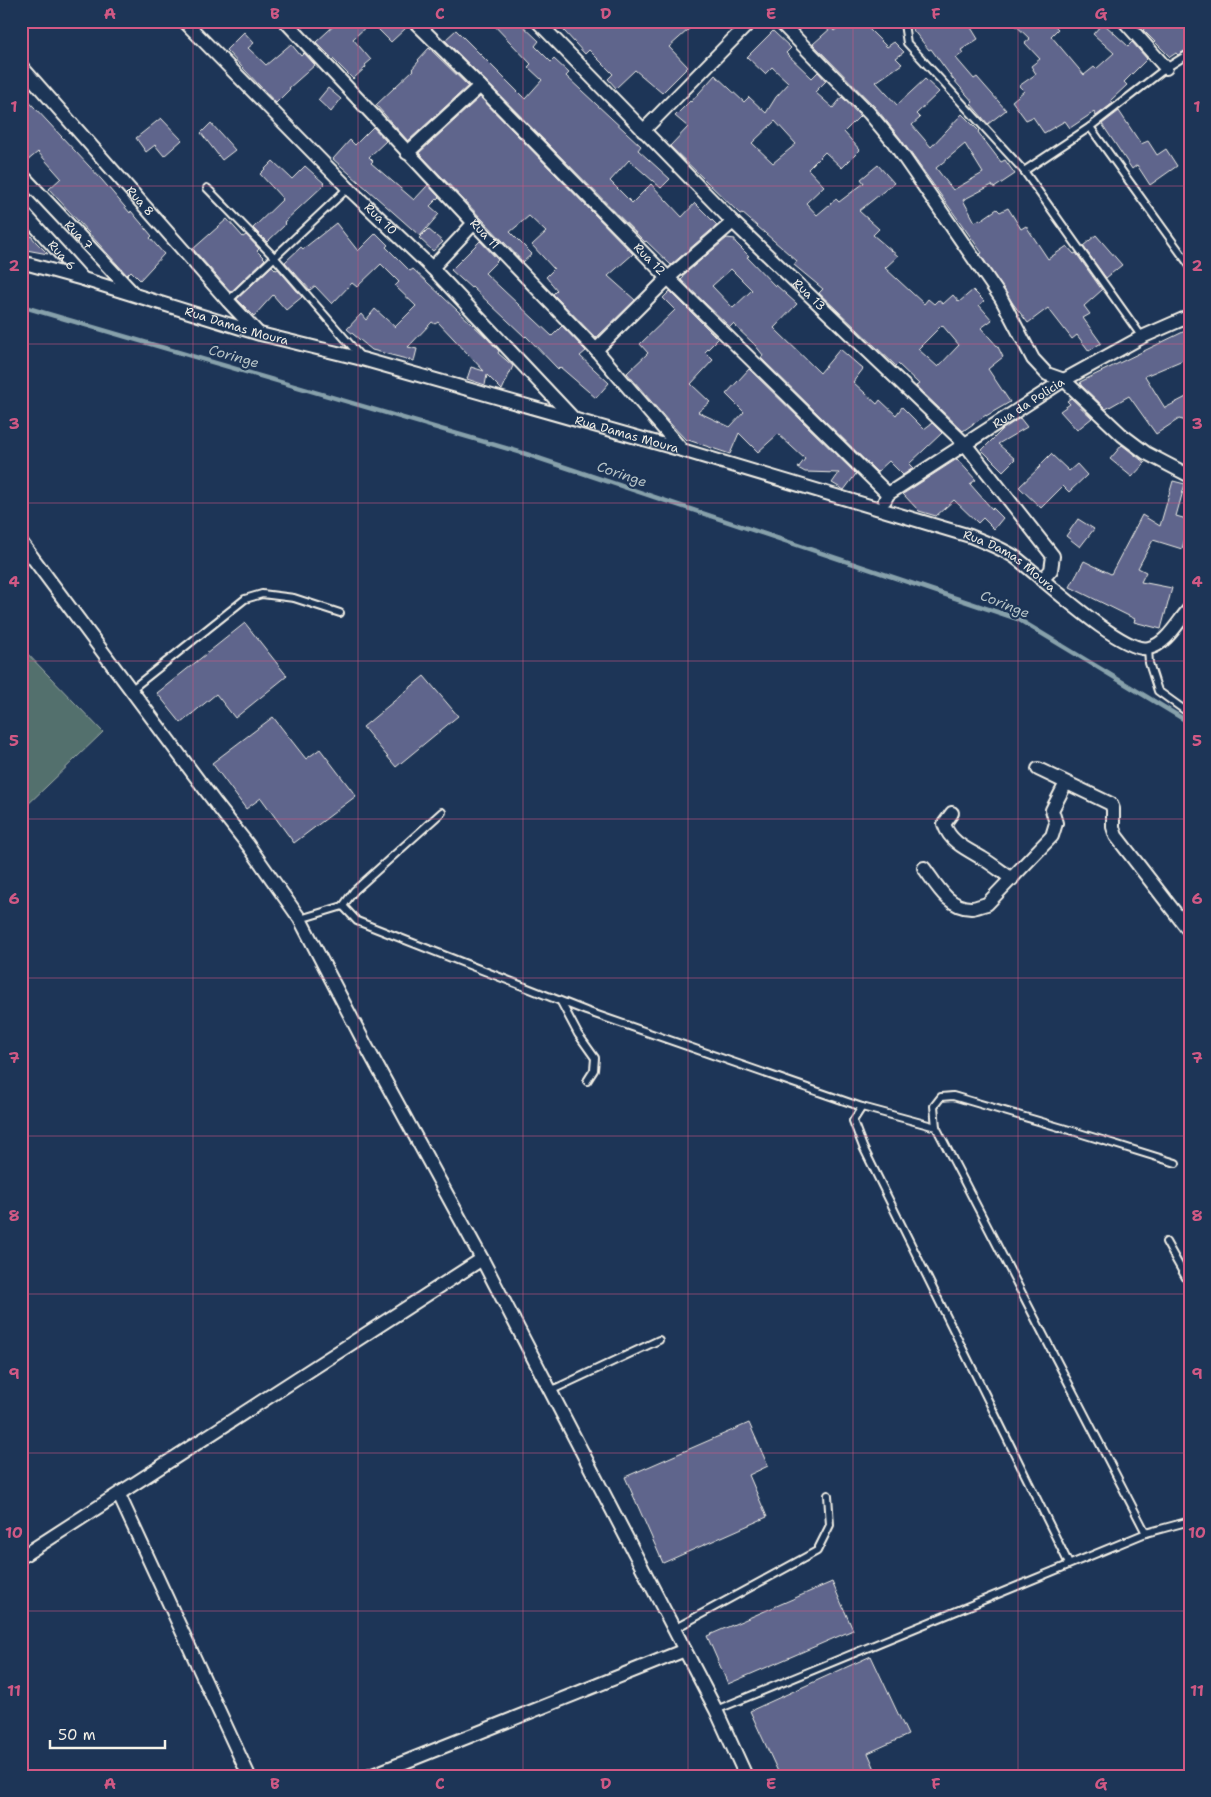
<svg xmlns="http://www.w3.org/2000/svg" width="1211" height="1797" font-family="'Shantell Sans',sans-serif">
<style>
.green{fill:#536f6d;stroke:#a4b0aa}
.lines{fill:none;stroke-linecap:round;stroke-linejoin:round}
.stream{stroke:#87a1ab;stroke-width:4.5}
.building{fill:#5e658c;stroke:#f4f1e8;fill-rule:evenodd}
.lane-casing{stroke:#f4f1e8;stroke-width:10}
.street-casing{stroke:#f4f1e8;stroke-width:16}
.lane{stroke:#1d3557;stroke-width:6}
.street{stroke:#1d3557;stroke-width:12}
.grid{fill:none;stroke:#d15985;stroke-width:1;stroke-opacity:0.55}
.labels{text-anchor:middle;stroke-width:4.5;stroke-linejoin:round;paint-order:stroke}
.street-label{font-size:12px;fill:#f4f1e8;stroke:#1d3557}
.water-label{font-size:14px;font-style:italic;fill:#b5c2c5;stroke:#1d3557}
.neatline{fill:none;stroke:#d15985;stroke-width:2}
.grid-label{font-size:16px;text-anchor:middle;font-weight:bold;fill:#d15985}
</style>
<rect width="100%" height="100%" fill="#1d3557"/>
<filter id="ink" filterUnits="userSpaceOnUse"><feTurbulence type="fractalNoise" baseFrequency=".02" numOctaves="2"/><feDisplacementMap in="SourceGraphic" scale="10" xChannelSelector="R" yChannelSelector="G"/><feConvolveMatrix kernelMatrix="1 2 1 2 8 2 1 2 1" color-interpolation-filters="sRGB"/></filter>
<g filter="url(#ink)">
<!-- green -->
<path class="green" d="M21,647L103,732L21,811Z"/>
<g class="lines">
<!-- stream -->
<path class="stream" d="M21,306L526,454L1018,619L1190,723"/>
</g>
<!-- building -->
<g class="building">
<path d="M339,21H400L406,28L391,42L371,22L353,39L371,60L365,65L366,67L353,79L316,42Z"/>
<path d="M490,21H518L539,41L535,46L551,62L554,59L569,73L566,76L641,146L638,150L670,179L661,188L629,160L610,181L632,203L651,184L682,217L695,203L717,225L671,265L646,241L645,242L445,40L456,30L525,99L542,80L528,67L531,64Z"/>
<path d="M555,21H698L669,47L688,67L662,93L635,70L616,88L608,79L613,74L589,50L585,54Z"/>
<path d="M846,21H861L887,47L894,42L904,52L896,58L902,64L876,82L897,105L925,79L939,92L916,114L920,118L912,125L931,147L962,114L979,131L978,132L1001,162L1005,160L1015,174L994,188L992,185L963,200L975,222L980,219L981,220L997,209L1000,212L1008,208L1021,229L1026,226L1048,259L1067,246L1074,254L1076,253L1102,290L1084,306L1090,314L1083,318L1101,343L1089,351L1077,335L1072,339L1048,308L1028,323L1014,305L980,254L982,253L900,138L875,107L813,44L831,28L834,31ZM965,144L983,173L953,190L936,168Z"/>
<path d="M910,21H967L978,39L961,50L963,53L956,58L974,79L977,77L1006,110L988,124L971,104L973,102L953,79L931,49L929,50L909,25Z"/>
<path d="M1011,21H1050L1058,29L1051,36L1084,75L1094,67L1096,69L1114,53L1093,34L1103,23L1128,46L1132,42L1147,59L1124,82L1127,85L1111,100L1113,103L1096,116L1094,112L1070,128L1065,121L1044,133L1033,117L1026,120L1012,101L1024,91L1019,86L1036,74L1031,66L1040,59L1025,43L1030,39Z"/>
<path d="M1139,21H1190V48L1178,55L1176,53L1170,57L1143,30L1145,28Z"/>
<path d="M773,31L791,48L786,53L812,78L818,72L826,81L815,92L833,108L842,97L860,116L844,132L860,150L842,168L825,152L808,169L824,186L806,203L817,215L836,199L839,202L864,183L861,179L878,165L894,183L859,211L879,229L873,235L898,256L885,268L924,304L928,299L934,304L938,300L943,304L953,295L959,302L973,290L984,301L979,305L992,320L981,328L998,347L1003,357L988,369L1010,402L986,416V415L963,431L916,386L919,384L898,364L896,366L819,293L823,289L794,265L797,261L742,213L740,214L670,146L688,127L675,116L690,101L691,102L715,75L744,102L749,97L766,113L776,97L789,83L772,67L765,74L747,57ZM775,121L796,144L773,163L752,143ZM942,325L959,345L938,367L918,349Z"/>
<path d="M244,32L254,43L248,48L266,65L291,44L301,56L304,53L315,65L289,88L290,89L276,103L226,50Z"/>
<path d="M429,48L468,86L408,141L376,105L413,70L412,69L419,61L418,60Z"/>
<path d="M328,88L341,99L331,112L318,100Z"/>
<path d="M21,93L102,180L130,213L131,211L152,236L150,238L164,254L140,280L131,271L127,275L49,189L61,178L38,152L21,166Z"/>
<path d="M480,97L633,254L608,276L635,300L596,338L553,294L557,290L546,277L554,269L532,245L546,232L529,216L510,232L532,254L523,262L419,153Z"/>
<path d="M1119,111L1141,144L1148,141L1157,155L1166,149L1177,166L1150,185L1137,165L1132,169L1102,124Z"/>
<path d="M161,118L182,140L164,156L155,145L146,152L136,138Z"/>
<path d="M211,123L235,150L222,160L201,133Z"/>
<path d="M373,127L386,141L369,157L373,161L371,163L414,200L428,185L439,197L430,206L439,214L420,236L333,159L350,140L355,145Z"/>
<path d="M273,161L292,179L305,166L325,184L284,222L286,224L267,242L253,228L283,199L260,174Z"/>
<path d="M227,219L243,237L246,235L259,249L257,251L265,259L231,292L193,249Z"/>
<path d="M336,223L358,251L376,233L388,245L386,247L410,271L413,269L487,338L499,351L498,353L513,366L502,390L487,375L485,385L467,379L471,367L484,371L438,322L435,324L432,322L408,347L417,349L414,361L372,350L347,329L361,314L366,320L375,309L395,327L416,306L395,286L399,282L381,264L357,287L352,283L332,304L315,286L310,290L285,262L301,247L303,249Z"/>
<path d="M21,224L36,242L48,254L21,249Z"/>
<path d="M428,229L443,242L433,251L419,238Z"/>
<path d="M1096,235L1122,265L1106,278L1083,246Z"/>
<path d="M727,238L735,239V242L749,256L747,257L775,286L776,285L797,304L774,328L820,373L840,349L863,369L853,382L877,404L880,400L896,415L902,407L924,429L932,423L942,433L909,464L913,468L903,475L889,461L877,472L761,358L763,355L755,345L733,324L730,327L681,280L684,277L682,276ZM731,269L752,290L733,308L712,286Z"/>
<path d="M480,241L498,260L485,273L552,336L562,326L586,351L580,356L609,383L596,398L560,367L558,369L526,336L525,337L472,287L471,288L451,270Z"/>
<path d="M272,266L276,270L278,269L302,297L286,310L273,295L254,316L237,299Z"/>
<path d="M670,291L718,339L705,352L713,360L691,384L710,402L698,412L730,427L744,412L726,394L749,369L856,474L844,490L832,483L839,473L805,472L798,468L805,459L778,434L758,452L739,433L730,454L685,439L668,421L627,373L648,353L640,344L675,310L663,298Z"/>
<path d="M1185,331L1190,343L1185,345L1190,357L1145,376L1165,408L1190,395V422L1179,419L1156,434L1129,396L1106,409L1081,385L1080,382Z"/>
<path d="M1071,398L1092,418L1077,430L1060,411L1070,404L1067,401Z"/>
<path d="M1020,418L1027,427L998,444L1015,459L1003,471L982,450L1003,429Z"/>
<path d="M1122,445L1145,463L1132,477L1110,459Z"/>
<path d="M1051,454L1069,471L1077,464L1087,475L1069,492L1063,486L1041,508L1019,487L1041,466L1040,465Z"/>
<path d="M957,459L976,480L970,484L992,509L993,508L1003,518L994,529L983,518L978,523L954,500L936,516L919,511L903,494Z"/>
<path d="M1173,481L1185,484L1176,516L1190,520L1182,549L1153,540L1138,568L1146,572L1141,582L1172,588L1161,629L1134,622L1135,619L1070,587L1084,561L1111,574L1142,515L1160,526Z"/>
<path d="M1078,519L1094,529L1080,547L1066,536Z"/>
<path d="M245,623L287,676L235,718L216,694L181,723L157,693Z"/>
<path d="M424,676L458,716L396,767L363,727Z"/>
<path d="M273,717L306,759L320,749L356,796L294,843L261,798L246,809L212,763Z"/>
<path d="M749,1423L768,1466L749,1475L767,1517L663,1563L625,1477Z"/>
<path d="M832,1582L853,1630L728,1684L707,1636Z"/>
<path d="M871,1656L908,1735L868,1753L878,1776H780L750,1711Z"/>
</g>
<g class="lines">
<!-- lane casing -->
<g class="lane-casing">
<g id="lane">
<path d="M905,21L904,24L907,43L1024,171L1142,337"/>
<path d="M1090,127L1190,266"/>
<path d="M1024,171L1090,127L1166,68L1190,53"/>
<path d="M207,188L274,257L361,357"/>
<path d="M228,301L348,188"/>
<path d="M1148,649L1149,663L1158,691L1190,714"/>
<path d="M132,689L245,599L262,594L294,598L340,613"/>
<path d="M343,906L357,921L586,1011L862,1107L936,1127L1146,1533"/>
<path d="M300,919L343,906L354,891L442,812"/>
<path d="M561,1002L578,1034L595,1058L594,1070L587,1081"/>
<path d="M862,1107L853,1121L863,1147L1069,1564"/>
<path d="M936,1127L934,1106L941,1097L953,1096L1076,1132L1176,1163"/>
<path d="M1166,1242L1190,1285"/>
<path d="M550,1391L659,1340"/>
<path d="M674,1629L817,1551L830,1525L828,1495"/>
<path d="M716,1710L1146,1533L1190,1521"/>
</g>
</g>
<!-- street casing -->
<g class="street-casing">
<g id="street">
<path id="s1" d="M184,21L348,188L432,268L574,419"/>
<path id="s2" d="M285,21L474,223L596,350L682,450"/>
<path id="s3" d="M414,21L480,86L668,278L888,494"/>
<path id="s4" d="M537,21L733,222L965,444L1053,556L1051,570L1042,580"/>
<path d="M779,21L869,113L894,143L1001,298L1033,359L1047,374L1064,380L1122,435L1146,453L1190,476"/>
<path d="M1124,21L1166,68"/>
<path id="s5" d="M21,66L228,301L258,333"/>
<path d="M643,131L751,21"/>
<path d="M407,153L480,86"/>
<path id="s6" d="M21,174L133,293"/>
<path id="s7" d="M21,210L83,279"/>
<path id="s8" d="M21,262L83,279L260,334L362,359L682,450L970,536C985,542 1001,548 1015,557C1038,574 1123,655 1149,648C1167,644 1178,621 1190,608"/>
<path d="M432,268L474,223"/>
<path d="M596,350L668,278L733,222"/>
<path id="s9" d="M885,500L888,494L1064,380L1142,337L1190,316"/>
<path d="M21,542L216,804L248,845L300,919L365,1044L482,1259L716,1710L746,1776"/>
<path d="M1038,769L1111,804L1113,809V827L1116,836L1190,932"/>
<path d="M952,813L944,824C950,842 966,849 982,858C992,864 1002,872 1012,879"/>
<path d="M924,868C936,884 948,908 971,908C976,908 982,905 987,904L1052,836L1056,823L1052,810L1066,783"/>
<path d="M119,1495L249,1776"/>
<path d="M21,1557L482,1259"/>
<path d="M370,1776L685,1650"/>
</g>
</g>
<!-- lane -->
<use href="#lane" class="lane"/>
<!-- street -->
<use href="#street" class="street"/>
</g>
</g>
<!-- grid -->
<path class="grid" d="M193,21V1776M358,21V1776M523,21V1776M688,21V1776M853,21V1776M1018,21V1776M21,186H1190M21,344H1190M21,503H1190M21,661H1190M21,819H1190M21,978H1190M21,1136H1190M21,1294H1190M21,1453H1190M21,1611H1190"/>
<g class="labels">
<!-- street labels -->
<g class="street-label">
<text dy="4" stroke="none"><textPath href="#s5" startOffset="180">Rua 8</textPath></text>
<text dy="4" stroke="none"><textPath href="#s1" startOffset="279">Rua 10</textPath></text>
<text dy="4" stroke="none"><textPath href="#s2" startOffset="292">Rua 11</textPath></text>
<text dy="4" stroke="none"><textPath href="#s6" startOffset="84">Rua 7</textPath></text>
<text dy="4" stroke="none"><textPath href="#s7" startOffset="61">Rua 6</textPath></text>
<text dy="4" stroke="none"><textPath href="#s3" startOffset="335">Rua 12</textPath></text>
<text dy="4" stroke="none"><textPath href="#s4" startOffset="386">Rua 13</textPath></text>
<text dy="4" stroke="none"><textPath href="#s8" startOffset="225">Rua Damas Moura</textPath></text>
<text dy="4" stroke="none"><textPath href="#s9" startOffset="174">Rua da Policia</textPath></text>
<text dy="4" stroke="none"><textPath href="#s8" startOffset="630">Rua Damas Moura</textPath></text>
<text dy="4" stroke="none"><textPath href="#s8" startOffset="1035">Rua Damas Moura</textPath></text>
</g>
<!-- water labels -->
<g class="water-label">
<text transform="translate(234 356) rotate(16)" y="5">Coringe</text>
<text transform="translate(622 474) rotate(19)" y="5">Coringe</text>
<text transform="translate(1005 604) rotate(22)" y="5">Coringe</text>
</g>
</g>
<!-- margin -->
<rect width="1211" height="1797" fill="none" stroke="#1d3557" stroke-width="55"/>
<!-- scale -->
<path d="M50 1740v8h115v-8" fill="none" stroke="#f4f1e8" stroke-width="2.5"/>
<text x="58" y="1740" font-size="15" fill="#f4f1e8" stroke="#1d3557" stroke-width="4" paint-order="stroke">50 m</text>
<rect x="28" y="28" width="1156" height="1742" class="neatline"/>
<g class="grid-label">
<text x="110" y="19">A</text>
<text x="275" y="19">B</text>
<text x="440" y="19">C</text>
<text x="606" y="19">D</text>
<text x="771" y="19">E</text>
<text x="936" y="19">F</text>
<text x="1101" y="19">G</text>
<text x="14" y="112">1</text>
<text x="1197" y="112">1</text>
<text x="14" y="271">2</text>
<text x="1197" y="271">2</text>
<text x="14" y="429">3</text>
<text x="1197" y="429">3</text>
<text x="14" y="587">4</text>
<text x="1197" y="587">4</text>
<text x="14" y="746">5</text>
<text x="1197" y="746">5</text>
<text x="14" y="904">6</text>
<text x="1197" y="904">6</text>
<text x="14" y="1063">7</text>
<text x="1197" y="1063">7</text>
<text x="14" y="1221">8</text>
<text x="1197" y="1221">8</text>
<text x="14" y="1379">9</text>
<text x="1197" y="1379">9</text>
<text x="14" y="1538">10</text>
<text x="1197" y="1538">10</text>
<text x="14" y="1696">11</text>
<text x="1197" y="1696">11</text>
<text x="110" y="1789">A</text>
<text x="275" y="1789">B</text>
<text x="440" y="1789">C</text>
<text x="606" y="1789">D</text>
<text x="771" y="1789">E</text>
<text x="936" y="1789">F</text>
<text x="1101" y="1789">G</text>
</g>
</svg>
